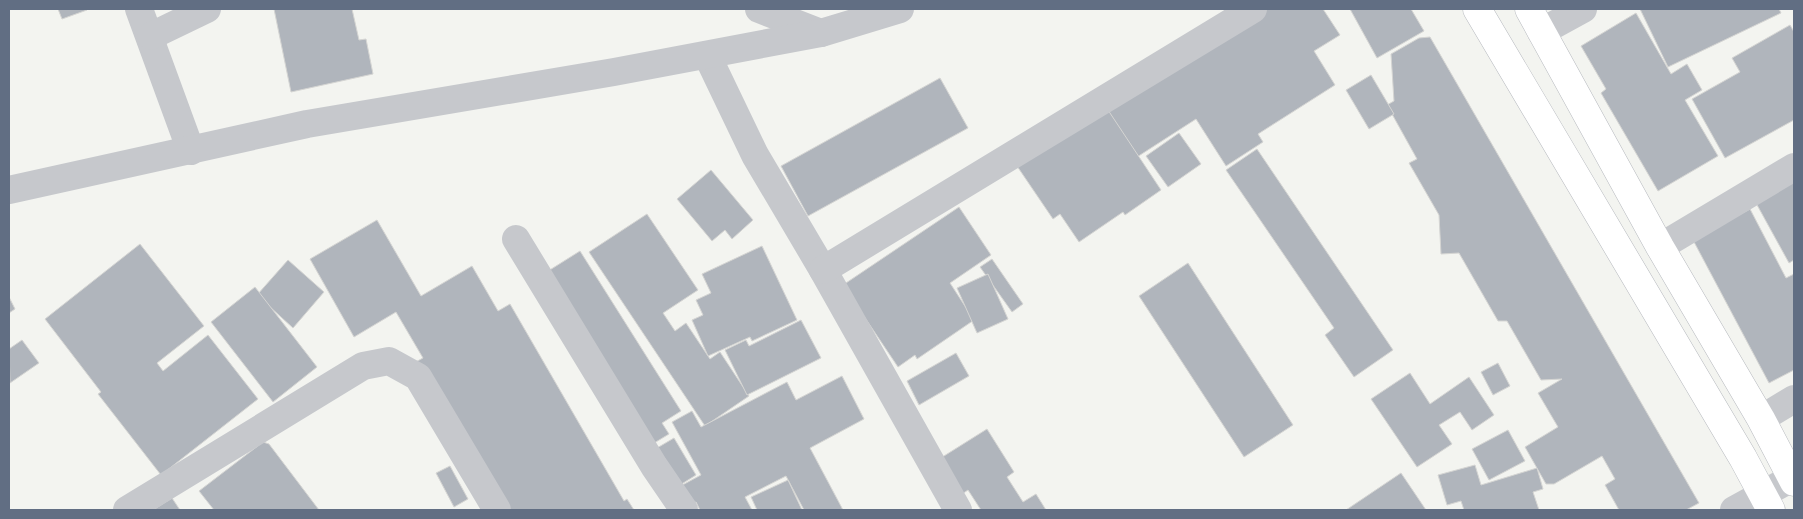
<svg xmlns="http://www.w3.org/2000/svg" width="1803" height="519" font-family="'PT Sans',sans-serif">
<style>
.building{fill:#b0b5bc;stroke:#d5d5d3}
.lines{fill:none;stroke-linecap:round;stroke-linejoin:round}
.primary-casing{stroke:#b6b9be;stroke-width:29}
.minor{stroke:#c6c8cc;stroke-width:28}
.primary{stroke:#fff;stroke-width:28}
</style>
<rect width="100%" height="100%" fill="#f3f4f0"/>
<!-- building -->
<g class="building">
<path d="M58,9H87V10L62,19Z"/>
<path d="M274,9H352L359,40L366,39L373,74L291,92Z"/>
<path d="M1265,9H1323L1340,35L1314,51L1335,85L1258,134L1263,142L1226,166L1196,119L1137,157L1107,109Z"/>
<path d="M1350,9H1411L1424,31L1377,58Z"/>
<path d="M1640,9H1779L1781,13L1668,67Z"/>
<path d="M1636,13L1671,74L1687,64L1702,90L1685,100L1718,156L1658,191L1601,93L1606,89L1581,46Z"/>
<path d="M1790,25L1794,32V120L1725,158L1692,99L1740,72L1732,58Z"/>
<path d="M1430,37L1699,503L1686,510H1619L1605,485L1615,479L1602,456L1554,484H1546L1525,447L1558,427L1538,393L1562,379L1541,380L1507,321H1498L1459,253L1441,254L1439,215L1409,163L1417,159L1387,105L1394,101L1391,54L1419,38Z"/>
<path d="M1371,75L1394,114L1369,129L1346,90Z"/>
<path d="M940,78L968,128L808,216L781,166Z"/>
<path d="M1106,107L1161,190L1125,215L1123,212L1079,242L1060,214L1053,219L1017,166Z"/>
<path d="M1179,133L1201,164L1168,187L1146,156Z"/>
<path d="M1257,149L1393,350L1354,377L1325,335L1334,328L1226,170Z"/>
<path d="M711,170L753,220L732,239L725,230L712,241L677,199Z"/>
<path d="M1794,182V260L1789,263L1756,203Z"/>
<path d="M959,207L991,255L950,283L974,320L917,359L915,355L898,367L843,285Z"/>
<path d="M1750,209L1786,278L1794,274V370L1769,383L1693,240Z"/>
<path d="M647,214L698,290L663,313L675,331L686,323L710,359L720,352L749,396L705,426L589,252Z"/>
<path d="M377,220L421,296L472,266L498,311L510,304L624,501L627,499L634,510H508L403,369L423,358L396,312L354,337L310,259Z"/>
<path d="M140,244L204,326L157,363L163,371L208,335L258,399L161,475L98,394L101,392L45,319Z"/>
<path d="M762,246L797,320L752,341L750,337L708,356L692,320L703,315L696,300L711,293L702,274Z"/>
<path d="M580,251L681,411L662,423L669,434L636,454L529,283Z"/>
<path d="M992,259L1023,304L1012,312L980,267Z"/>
<path d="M288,260L324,292L293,328L257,295Z"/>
<path d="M1188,263L1293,425L1244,457L1139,296Z"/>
<path d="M988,274L1008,319L977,333L957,288Z"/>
<path d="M255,287L317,367L273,402L211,322Z"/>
<path d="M9,297L15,309L9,313Z"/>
<path d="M801,320L821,358L747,395L725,350L746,340L749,346Z"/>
<path d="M22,340L39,363L10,383L9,349Z"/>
<path d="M956,353L969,376L919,405L907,381Z"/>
<path d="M1498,363L1510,386L1493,395L1481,372Z"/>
<path d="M1410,373L1430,404L1469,377L1494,415L1472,430L1460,412L1439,425L1452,444L1417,467L1371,399Z"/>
<path d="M842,376L864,419L810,448L843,510H804L786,476L745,497L752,510H700L696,502L685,507L675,489L701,475L672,422L692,411L701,427L787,382L796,400Z"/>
<path d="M987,429L1014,472L1007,477L1023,502L1036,494L1046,510H981L968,490L959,496L936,461Z"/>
<path d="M1508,430L1525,461L1489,480L1472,449Z"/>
<path d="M674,438L696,475L680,485L657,448Z"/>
<path d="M263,442L269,444L319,510H214L199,491Z"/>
<path d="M1475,465L1481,485L1537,468L1543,489L1533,492L1539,510H1464L1461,501L1447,505L1438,475Z"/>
<path d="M450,466L468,499L454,507L436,473Z"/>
<path d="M1401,473L1426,510H1346Z"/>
<path d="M788,480L802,510H757L751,497Z"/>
<path d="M172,498L180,510H153Z"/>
</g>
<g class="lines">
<!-- primary casing -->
<g class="primary-casing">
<g id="primary">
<path d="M1477,9L1743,458L1771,510"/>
<path d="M1529,9L1660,247L1761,419L1794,482"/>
</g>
</g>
<!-- minor -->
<g class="minor">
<path d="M139,9L191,151"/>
<path d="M759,9L821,33"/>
<path d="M1541,32L1583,9"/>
<path d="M151,36L207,9"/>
<path d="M707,55L755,155L823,270L958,510"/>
<path d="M9,190L307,124L614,72L821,33L900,9"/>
<path d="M516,239L654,466L684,510"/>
<path d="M1660,247L1794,167"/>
<path d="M823,270L1253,9"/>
<path d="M1761,419L1794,399"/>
<path d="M127,510L363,366L389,361L418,377L497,510"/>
<path d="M1734,510L1792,478"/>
</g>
<!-- primary -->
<use href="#primary" class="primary"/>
</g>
<!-- border -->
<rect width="1803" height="519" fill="none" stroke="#616e83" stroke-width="20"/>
</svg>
